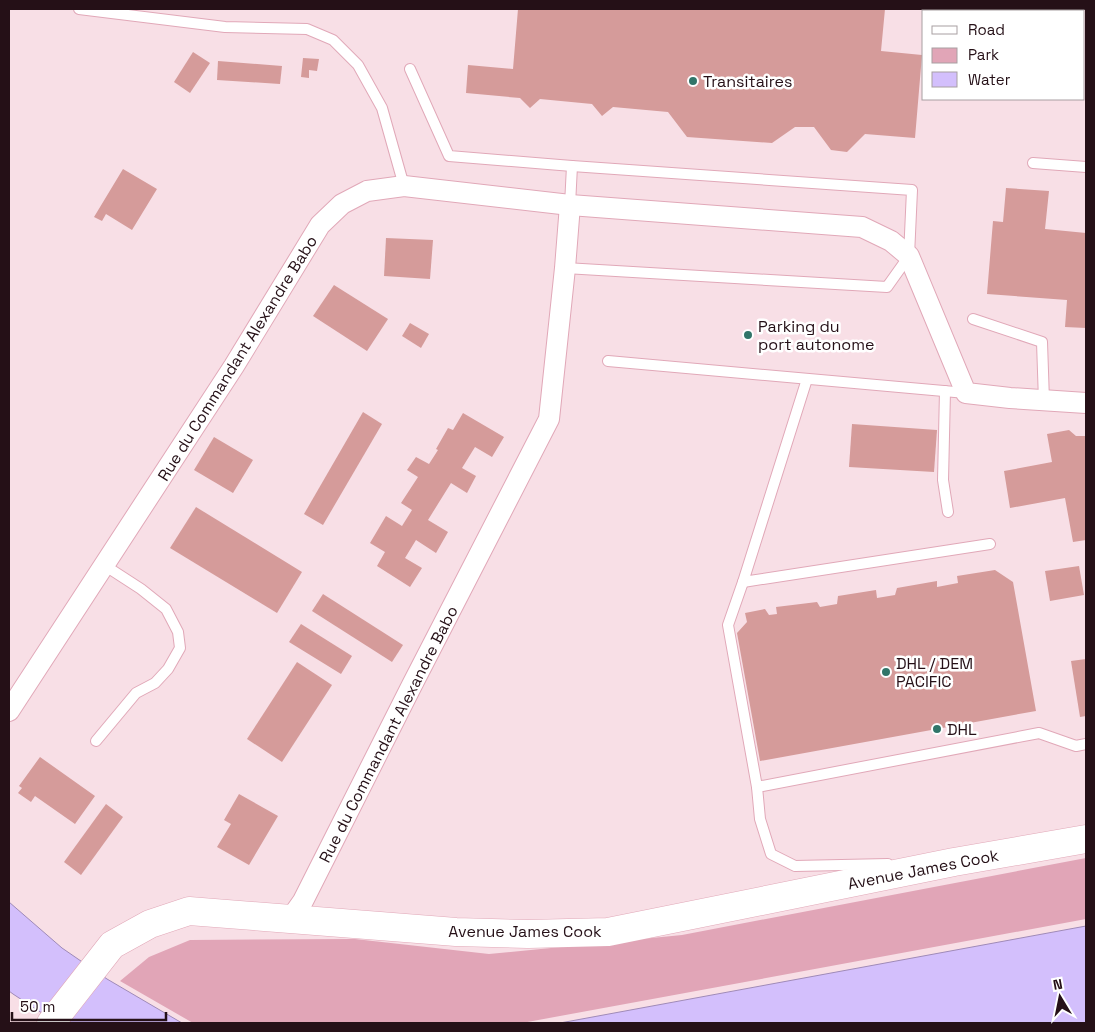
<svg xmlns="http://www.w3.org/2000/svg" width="1095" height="1032" font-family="'Space Grotesk',sans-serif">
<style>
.green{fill:#e1a5b7}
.water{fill:#d3bffc;stroke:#9f8ab7}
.building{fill:#d59b9a}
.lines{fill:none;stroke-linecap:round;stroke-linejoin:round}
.service-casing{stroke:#e1a8b8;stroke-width:12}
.minor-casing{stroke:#e1a8b8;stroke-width:22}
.secondary-casing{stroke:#e1a8b8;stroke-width:29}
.service{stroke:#fff;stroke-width:10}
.minor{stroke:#fff;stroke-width:20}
.secondary{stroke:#fff;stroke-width:28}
.poi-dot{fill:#317569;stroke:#fff;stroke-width:2}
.labels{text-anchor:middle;stroke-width:5;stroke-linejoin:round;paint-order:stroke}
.poi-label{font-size:16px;fill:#251017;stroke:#fff;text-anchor:start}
.street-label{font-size:16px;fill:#251017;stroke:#fff}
</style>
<rect width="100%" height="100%" fill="#f8dfe6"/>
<!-- green -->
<path class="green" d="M1086,858V919L522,1023H193L120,981L149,957L190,940L355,939L489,954L682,935Z"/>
<!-- water -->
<g class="water">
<path d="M9,902L62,948L107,979L182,1023H57L13,994L9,991Z"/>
<path d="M1086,926V1023H560Z"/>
</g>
<!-- building -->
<g class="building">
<path d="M518,9H885L881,51L922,55L915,138L865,134L847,152L831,150L814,127H795L772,143L687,137L668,112L613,107L602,116L592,104L540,99L530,108L520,98L466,93L468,65L513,69Z"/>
<path d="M193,52L210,63L190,93L174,82Z"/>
<path d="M303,58L319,59L317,71L309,70V78L301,77Z"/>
<path d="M218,61L282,66L280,84L217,80Z"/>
<path d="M123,169L157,189L132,230L106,214L102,221L94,217Z"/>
<path d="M1006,188L1049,191L1045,229L1086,233V328L1065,327L1067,300L987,294L993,221L1003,222Z"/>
<path d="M386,238L433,240L430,279L384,276Z"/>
<path d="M334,285L388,319L367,351L313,316Z"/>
<path d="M410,323L429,334L421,348L402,336Z"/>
<path d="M363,412L382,424L323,525L304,514Z"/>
<path d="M463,413L504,437L492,457L475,447L462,468L476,476L467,493L451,483L428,520L448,532L436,553L416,540L405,558L422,568L410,587L377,566L385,552L370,543L386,516L402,526L412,510L401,503L418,477L407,470L416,457L429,464L438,450L436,449L448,428L453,430Z"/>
<path d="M852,424L937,430L934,472L849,467Z"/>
<path d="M1069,430L1076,436H1086V540L1073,542L1065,498L1010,508L1004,471L1052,462L1047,434Z"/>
<path d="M214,437L253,460L233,493L194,470Z"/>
<path d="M196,507L302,572L277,613L170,548Z"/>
<path d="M1079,566L1084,595L1050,601L1045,571Z"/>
<path d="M995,570L1013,582L1036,711L760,761L737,633L747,622L745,613L765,609L769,615L777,614L776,607L817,602L820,607L837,604L838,596L876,590L877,598L895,595L897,588L937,581V587L958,583L957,576Z"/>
<path d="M323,594L403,645L392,662L312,611Z"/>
<path d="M301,624L352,656L341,674L289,642Z"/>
<path d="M1086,659V716L1080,717L1071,661Z"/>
<path d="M297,662L332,685L282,762L247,739Z"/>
<path d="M40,757L95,796L75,824L35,796L31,802L18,793L22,788L19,786Z"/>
<path d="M239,794L278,816L249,865L217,847L231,824L224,820Z"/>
<path d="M106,804L123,817L81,875L64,862Z"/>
</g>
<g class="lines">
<!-- service casing -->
<g class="service-casing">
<g id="service">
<path d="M79,9L225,27L307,29L333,40L358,65L382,108L404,186"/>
<path d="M410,69L449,156L572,166L912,190L909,256L887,287L565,268"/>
<path d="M1033,163L1086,167"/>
<path d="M570,205L572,166"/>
<path d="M973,319L1042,342L1044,401"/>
<path d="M608,361L966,393"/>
<path d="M807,379L743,582L990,544"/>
<path d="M945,391L943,480L948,512"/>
<path d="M743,582L728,625L757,787L760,819L771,854L795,866L888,864"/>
<path d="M96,741L136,693L155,683L168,669L180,648L178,632L166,609L141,589L104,565"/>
<path d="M757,787L1039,733L1076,746L1086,744"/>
</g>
</g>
<!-- minor casing -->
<g class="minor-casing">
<g id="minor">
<path d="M9,711L234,366L320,225L342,204L367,191L404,186L570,205L862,227L891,241L909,256L966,393L1010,398L1086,403"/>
<path d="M291,918L303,901L412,685L549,419L565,268L570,205"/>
</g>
</g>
<!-- secondary casing -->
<g class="secondary-casing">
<path id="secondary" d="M51,1023L112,945L150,924L189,911L456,932L528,934L608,932L954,862L1086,839"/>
</g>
<!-- service -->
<use href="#service" class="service"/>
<!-- minor -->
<use href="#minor" class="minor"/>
<!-- secondary -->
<use href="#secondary" class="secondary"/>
</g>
<!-- markers -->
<g class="poi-dot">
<circle cx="693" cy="81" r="5"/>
<circle cx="748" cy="335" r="5"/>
<circle cx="886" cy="672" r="5"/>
<circle cx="937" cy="729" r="5"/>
</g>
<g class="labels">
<!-- poi labels -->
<g class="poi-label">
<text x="703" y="87">Transitaires</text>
<text x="758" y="332">Parking du<tspan x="758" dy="18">port autonome</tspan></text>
<text x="896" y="669">DHL / DEM<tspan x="896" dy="18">PACIFIC</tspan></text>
<text x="947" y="735">DHL</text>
</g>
<!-- street labels -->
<g class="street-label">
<text transform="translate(237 358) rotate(-58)" y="6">Rue du Commandant Alexandre Babo</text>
<text transform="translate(388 734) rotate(-63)" y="6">Rue du Commandant Alexandre Babo</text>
<text transform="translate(923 869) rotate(-11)" y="6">Avenue James Cook</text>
<text x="525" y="937">Avenue James Cook</text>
</g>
</g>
<!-- border -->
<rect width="1095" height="1032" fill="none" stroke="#251017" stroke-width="20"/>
<!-- legend -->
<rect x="922" y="10" width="162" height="90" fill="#ffffff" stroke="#a89fa2"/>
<rect x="932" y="26" width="25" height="8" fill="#ffffff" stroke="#a89fa2"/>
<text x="968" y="35" font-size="15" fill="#251017">Road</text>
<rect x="932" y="48" width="25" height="15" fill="#e1a5b7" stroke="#a89fa2"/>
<text x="968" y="60" font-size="15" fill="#251017">Park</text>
<rect x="932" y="72" width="25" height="15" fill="#d3bffc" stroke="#a89fa2"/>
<text x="968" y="85" font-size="15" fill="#251017">Water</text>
<!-- north arrow -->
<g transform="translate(1060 997) rotate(350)" stroke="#ffffff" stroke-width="4" paint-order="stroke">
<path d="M0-4L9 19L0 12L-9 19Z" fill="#251017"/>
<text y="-8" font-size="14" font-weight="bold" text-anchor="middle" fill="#251017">N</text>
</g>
<!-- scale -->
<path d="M12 1012v8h154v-8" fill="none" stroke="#251017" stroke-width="2.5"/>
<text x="20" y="1012" font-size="15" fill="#251017" stroke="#ffffff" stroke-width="4" paint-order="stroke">50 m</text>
</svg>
